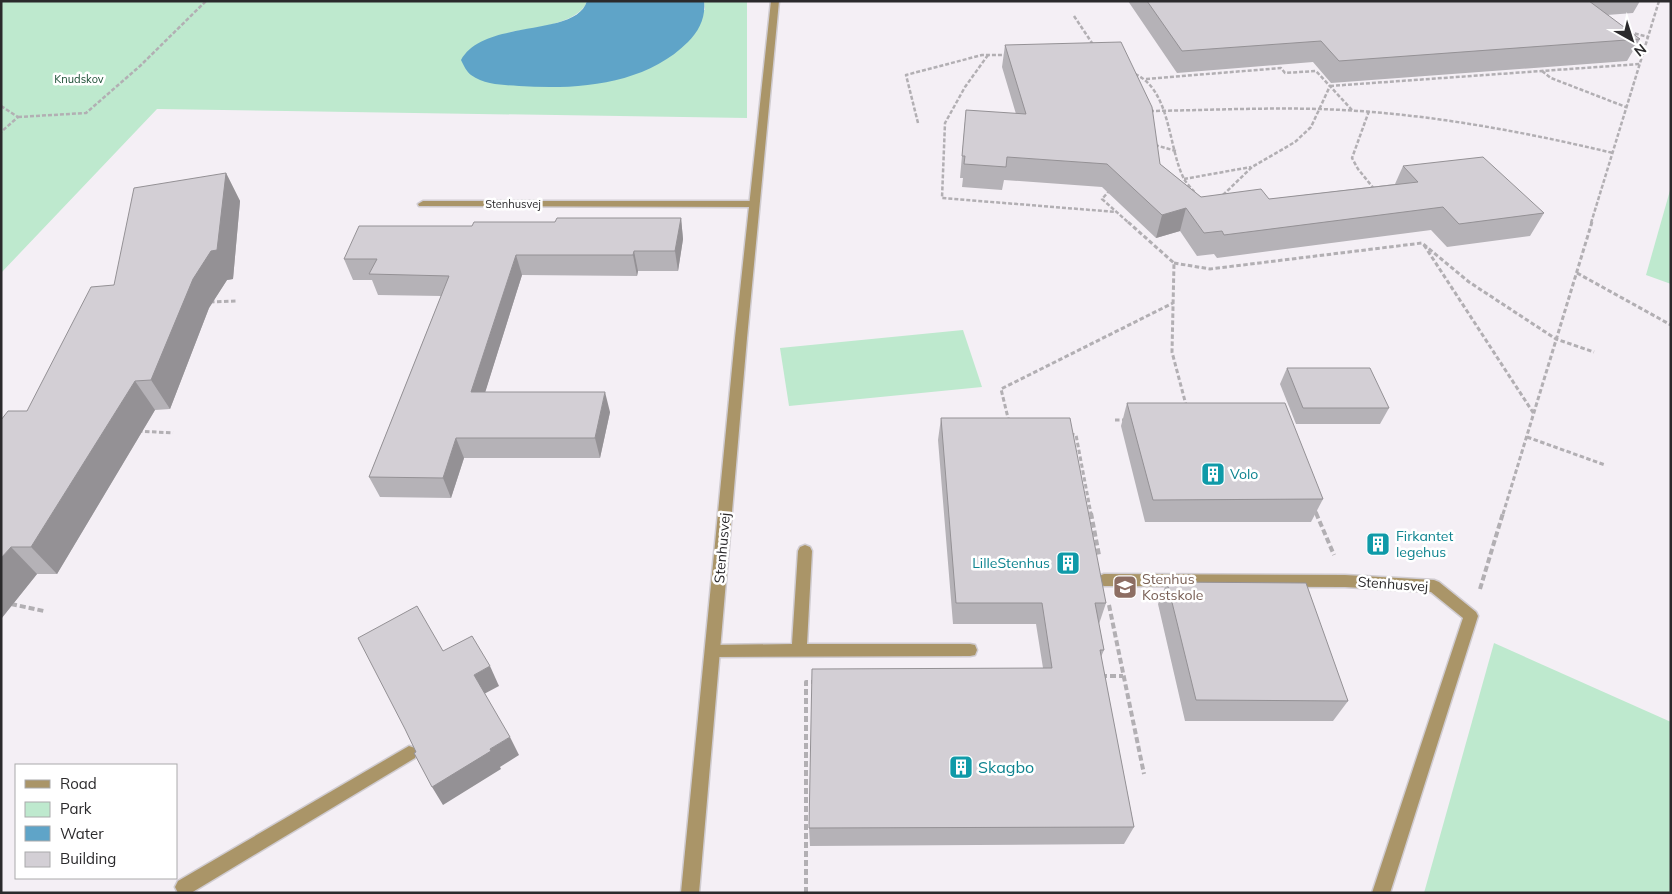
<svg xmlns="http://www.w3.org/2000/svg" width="1672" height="894" font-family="Mulish,sans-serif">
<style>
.green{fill:#bee9ce}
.water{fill:#5fa4c8}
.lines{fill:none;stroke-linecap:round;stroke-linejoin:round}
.service-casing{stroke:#d0ccd1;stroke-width:3}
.minor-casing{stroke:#d0ccd1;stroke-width:3}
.tertiary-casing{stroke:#d0ccd1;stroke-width:3}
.path-far2{stroke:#b2afb3;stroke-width:2.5;stroke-dasharray:4 2;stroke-linecap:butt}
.path-far1{stroke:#b2afb3;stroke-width:3;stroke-dasharray:4.5 2.5;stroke-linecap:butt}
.path{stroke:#b2afb3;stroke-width:4;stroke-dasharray:6 3;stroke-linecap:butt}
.service{fill:#aa9568;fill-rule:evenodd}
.minor{fill:#aa9568;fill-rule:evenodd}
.tertiary{fill:#aa9568;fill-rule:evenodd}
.wall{fill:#b5b2b7}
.shaded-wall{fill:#949195}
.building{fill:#d3cfd5;stroke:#949195}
.labels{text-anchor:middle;stroke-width:5;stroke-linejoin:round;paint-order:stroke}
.far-park-label{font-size:11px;fill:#1a4d33;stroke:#fff}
.far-street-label{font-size:11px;fill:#2b2a2c;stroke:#fff}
.culture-label{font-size:14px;fill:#0d838f;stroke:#fff;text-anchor:start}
.street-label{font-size:14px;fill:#2b2a2c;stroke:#fff}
.education-label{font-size:14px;fill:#785e54;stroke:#fff;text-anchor:start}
.near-culture-label{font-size:16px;fill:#0d838f;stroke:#fff;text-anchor:start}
</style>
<rect width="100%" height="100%" fill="#f4eff5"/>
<!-- green -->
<g class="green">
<path d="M1,1H587C580,25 526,29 505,33L705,10L704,1H747V118L157,109L1,273Z"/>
<path d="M1671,187V284L1646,275Z"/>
<path d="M963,330L982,387L789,406L780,348Z"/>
<path d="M1494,643L1671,722V893H1424Z"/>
</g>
<!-- water -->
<path class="water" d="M587,1H704C706,17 699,31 688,42C645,85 577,90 519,86C504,85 485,85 471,75C466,71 464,66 461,60C484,18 576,38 587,1Z"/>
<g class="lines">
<!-- service casing -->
<g class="service-casing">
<g id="service">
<path d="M805,545L810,547L812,551L807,644H970L975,645L977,650L975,655L970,656L712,657L707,656L705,651L707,646L712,645L792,644L798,551L800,547Z"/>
<path d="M409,746L415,748L417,753L415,758L191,893H178L175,887L178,881Z"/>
</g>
</g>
<!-- minor casing -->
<g class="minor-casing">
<g id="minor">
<path d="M423,201H754L759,204L754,207L419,206L418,204Z"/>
<path d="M1104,574L1345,575L1434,580L1439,582L1476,612L1478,616L1390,893H1372L1463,618L1431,592L1345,587L1104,586L1099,584L1097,580L1099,576Z"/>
</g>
</g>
<!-- tertiary casing -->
<g class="tertiary-casing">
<path id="tertiary" d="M771,1H779L747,338L699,893H681L735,338Z"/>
</g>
<!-- path-far2 -->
<g class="path-far2">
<path d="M1074,16L1094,46"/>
<path d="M1629,32L1648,37"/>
<path d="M988,55L965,87L945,123L942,198L1116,212"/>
<path d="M1542,71L1551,78L1626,107"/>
<path d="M1135,74C1171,90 1168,148 1184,179C1187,184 1192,189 1196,194"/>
<path d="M1146,79L1281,68L1285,73L1316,71L1352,110"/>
<path d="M1330,86L1640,64"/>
<path d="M1,106L18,117L1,132"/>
<path d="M1150,111C1220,110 1289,106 1359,111C1445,117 1529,133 1613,153"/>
<path d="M1369,111L1352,158L1358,169L1375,190"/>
<path d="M18,117L86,113L140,66L206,1"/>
<path d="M918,123L906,75L982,55H1008"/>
<path d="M1155,145L1176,151"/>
<path d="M1184,179L1251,167"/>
<path d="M1110,190L1102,199L1129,223"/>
<path d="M1223,195L1252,167L1295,142L1311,127L1330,86"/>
<path d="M1591,223L1659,1"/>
</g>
<!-- path-far1 -->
<g class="path-far1">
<path d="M1128,222L1174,263L1172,352L1186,405"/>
<path d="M1424,245L1534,414"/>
<path d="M1174,263L1210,269L1422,243L1469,282L1556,339L1594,352"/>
<path d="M1577,273L1671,325"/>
<path d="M210,302L237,301"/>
<path d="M1115,420H1125"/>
<path d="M1009,422L1001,389L1173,303"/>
<path d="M138,431L173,433"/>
<path d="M1070,434L1076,435L1091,514"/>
<path d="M1527,437L1605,465"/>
<path d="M1315,510L1317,514"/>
<path d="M1503,514L1592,222"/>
</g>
<!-- path -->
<g class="path">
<path d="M1091,513L1099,555"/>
<path d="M1316,513L1334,555"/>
<path d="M1480,589L1503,513"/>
<path d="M11,604L44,611"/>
<path d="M1109,605L1144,774"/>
<path d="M1101,676H1123"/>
<path d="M806,893V682H815"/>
</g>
<!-- service -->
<use href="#service" class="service"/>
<!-- minor -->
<use href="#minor" class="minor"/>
<!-- tertiary -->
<use href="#tertiary" class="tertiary"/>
</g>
<!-- wall -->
<g class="wall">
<path d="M1128,1H1640L1633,13L1607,15L1640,39L1627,61L1331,83L1313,62L1177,73Z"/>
<path d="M1005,45L1160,164L1201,197L1269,199L1395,184L1403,166L1544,213L1530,236L1447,247L1431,230L1217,258L1214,254L1197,256L1180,231L1156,238L1102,187L1004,180L1002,190L962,187L963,178H960L966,110L1016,114L1002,67Z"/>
<path d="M226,173L240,201L233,279L227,280L209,308L170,409L155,410L57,574H37L1,619L27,411L114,285Z"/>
<path d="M681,218L683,239L678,271H638L637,276L522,275L485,392L610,412L600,458H464L451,498L380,497L369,477L441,296L378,295L372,280H353L344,259L472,226L555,222Z"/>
<path d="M1287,368L1389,408L1380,424H1296L1280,384Z"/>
<path d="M1127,403L1323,499L1311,522H1145L1121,426Z"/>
<path d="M941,418L1106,603L1099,624L1104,650L1101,657L1134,827L1124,844L810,846L809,828L1043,668L1036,624H953L938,440Z"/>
<path d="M1167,582L1348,701L1333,721H1185L1158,604Z"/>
</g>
<!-- shaded-wall -->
<g class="shaded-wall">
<path d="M226,173L240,201L233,279L227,280L209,308L170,409L151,380Z"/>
<path d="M1186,208L1180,231L1156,238L1162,215Z"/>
<path d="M681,218L683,239L678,271L675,251Z"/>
<path d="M634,251L638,271L637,276L633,255Z"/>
<path d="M516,255L522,275L479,412L471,392Z"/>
<path d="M135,381L155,410L57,574L31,547Z"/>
<path d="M605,392L610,412L600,458L595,438Z"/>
<path d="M456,438L464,458L451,498L443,478Z"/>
<path d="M11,547L37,574L1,619V558Z"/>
<path d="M490,666L499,686L484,694L474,675Z"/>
<path d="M510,737L519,755L500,767L501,769L443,805L432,787L490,749Z"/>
</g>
<!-- building -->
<g class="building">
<path d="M1147,1H1589L1640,39L1339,61L1321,41L1182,51Z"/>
<path d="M1121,42L1152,107L1160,164L1201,197L1261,189L1269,199L1418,182L1403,166L1483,157L1544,213L1459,224L1443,207L1224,235L1222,231L1204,233L1186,208L1162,215L1107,164L1007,157L1006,167L964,164L965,156H962L966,110L1026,114L1005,45Z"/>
<path d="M226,173L217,250L211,251L193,279L151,380L135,381L31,547H11L1,558V420L8,411H27L91,287L114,285L134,188Z"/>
<path d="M557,218H681L675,251H634L633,255H516L471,392H605L595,438H456L443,478L369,477L449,276L369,274L377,259H344L359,226H472L474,222H555Z"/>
<path d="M1287,368H1370L1389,408H1303Z"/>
<path d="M1127,403H1285L1323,499L1153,500Z"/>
<path d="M941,418H1070L1106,603H1095L1104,650H1100L1134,827L809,828L812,669L1052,668L1042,603H956Z"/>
<path d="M1167,582L1306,583L1348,701L1196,700Z"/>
<path d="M417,606L443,651L472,636L490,666L474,675L510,737L490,749L491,751L432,787L414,753L416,752L405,729L358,638Z"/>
</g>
<!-- icons -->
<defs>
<g id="building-square" transform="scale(1.25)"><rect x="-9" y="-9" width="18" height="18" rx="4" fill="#0f9aa8" stroke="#fff"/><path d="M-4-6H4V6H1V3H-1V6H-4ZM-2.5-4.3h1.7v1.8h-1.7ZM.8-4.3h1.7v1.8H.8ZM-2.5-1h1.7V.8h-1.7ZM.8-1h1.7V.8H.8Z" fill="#fff"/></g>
<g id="school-square" transform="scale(1.25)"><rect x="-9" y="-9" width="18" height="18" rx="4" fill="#8d6e63" stroke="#fff"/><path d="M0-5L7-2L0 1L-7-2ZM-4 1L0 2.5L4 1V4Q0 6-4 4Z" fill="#fff"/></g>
</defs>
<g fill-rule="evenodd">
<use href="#building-square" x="1213" y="474"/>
<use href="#building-square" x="1378" y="544"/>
<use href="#building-square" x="1068" y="563"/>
<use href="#school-square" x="1125" y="587"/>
<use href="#building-square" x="961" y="767"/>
</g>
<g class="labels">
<!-- far-park labels -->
<g class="far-park-label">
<text x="79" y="83">Knudskov</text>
</g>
<!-- far-street labels -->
<g class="far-street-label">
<text x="513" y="208">Stenhusvej</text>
</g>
<!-- culture labels -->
<g class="culture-label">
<text x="1230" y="479">Volo</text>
<text x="1396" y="541">Firkantet<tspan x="1396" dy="16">legehus</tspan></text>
<text x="1050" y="568" text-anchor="end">LilleStenhus</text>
</g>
<!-- street labels -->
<g class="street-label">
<text transform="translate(722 548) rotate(-85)" y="5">Stenhusvej</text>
<text transform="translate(1393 584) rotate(4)" y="5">Stenhusvej</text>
</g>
<!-- education labels -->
<g class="education-label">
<text x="1142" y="584">Stenhus<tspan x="1142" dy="16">Kostskole</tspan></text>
</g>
<!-- near-culture labels -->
<g class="near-culture-label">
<text x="978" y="773">Skagbo</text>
</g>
</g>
<!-- border -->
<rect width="1672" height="894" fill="none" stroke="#2b2a2c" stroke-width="5"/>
<!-- legend -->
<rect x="15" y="764" width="162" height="115" fill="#ffffff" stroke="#aaaaab"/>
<rect x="25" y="780" width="25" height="8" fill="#aa9568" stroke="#aaaaab"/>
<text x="60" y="789" font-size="15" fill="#2b2a2c">Road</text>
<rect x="25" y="802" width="25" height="15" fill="#bee9ce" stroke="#aaaaab"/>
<text x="60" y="814" font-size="15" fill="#2b2a2c">Park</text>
<rect x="25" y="826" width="25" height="15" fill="#5fa4c8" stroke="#aaaaab"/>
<text x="60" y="839" font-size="15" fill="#2b2a2c">Water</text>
<rect x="25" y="852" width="25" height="15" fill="#d3cfd5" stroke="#aaaaab"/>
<text x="60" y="864" font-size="15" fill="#2b2a2c">Building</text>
<!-- north arrow -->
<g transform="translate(1632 40) rotate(141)" stroke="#ffffff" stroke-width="4" paint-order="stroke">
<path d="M0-4L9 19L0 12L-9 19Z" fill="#2b2a2c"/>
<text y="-8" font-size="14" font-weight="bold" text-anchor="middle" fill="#2b2a2c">N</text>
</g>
</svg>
